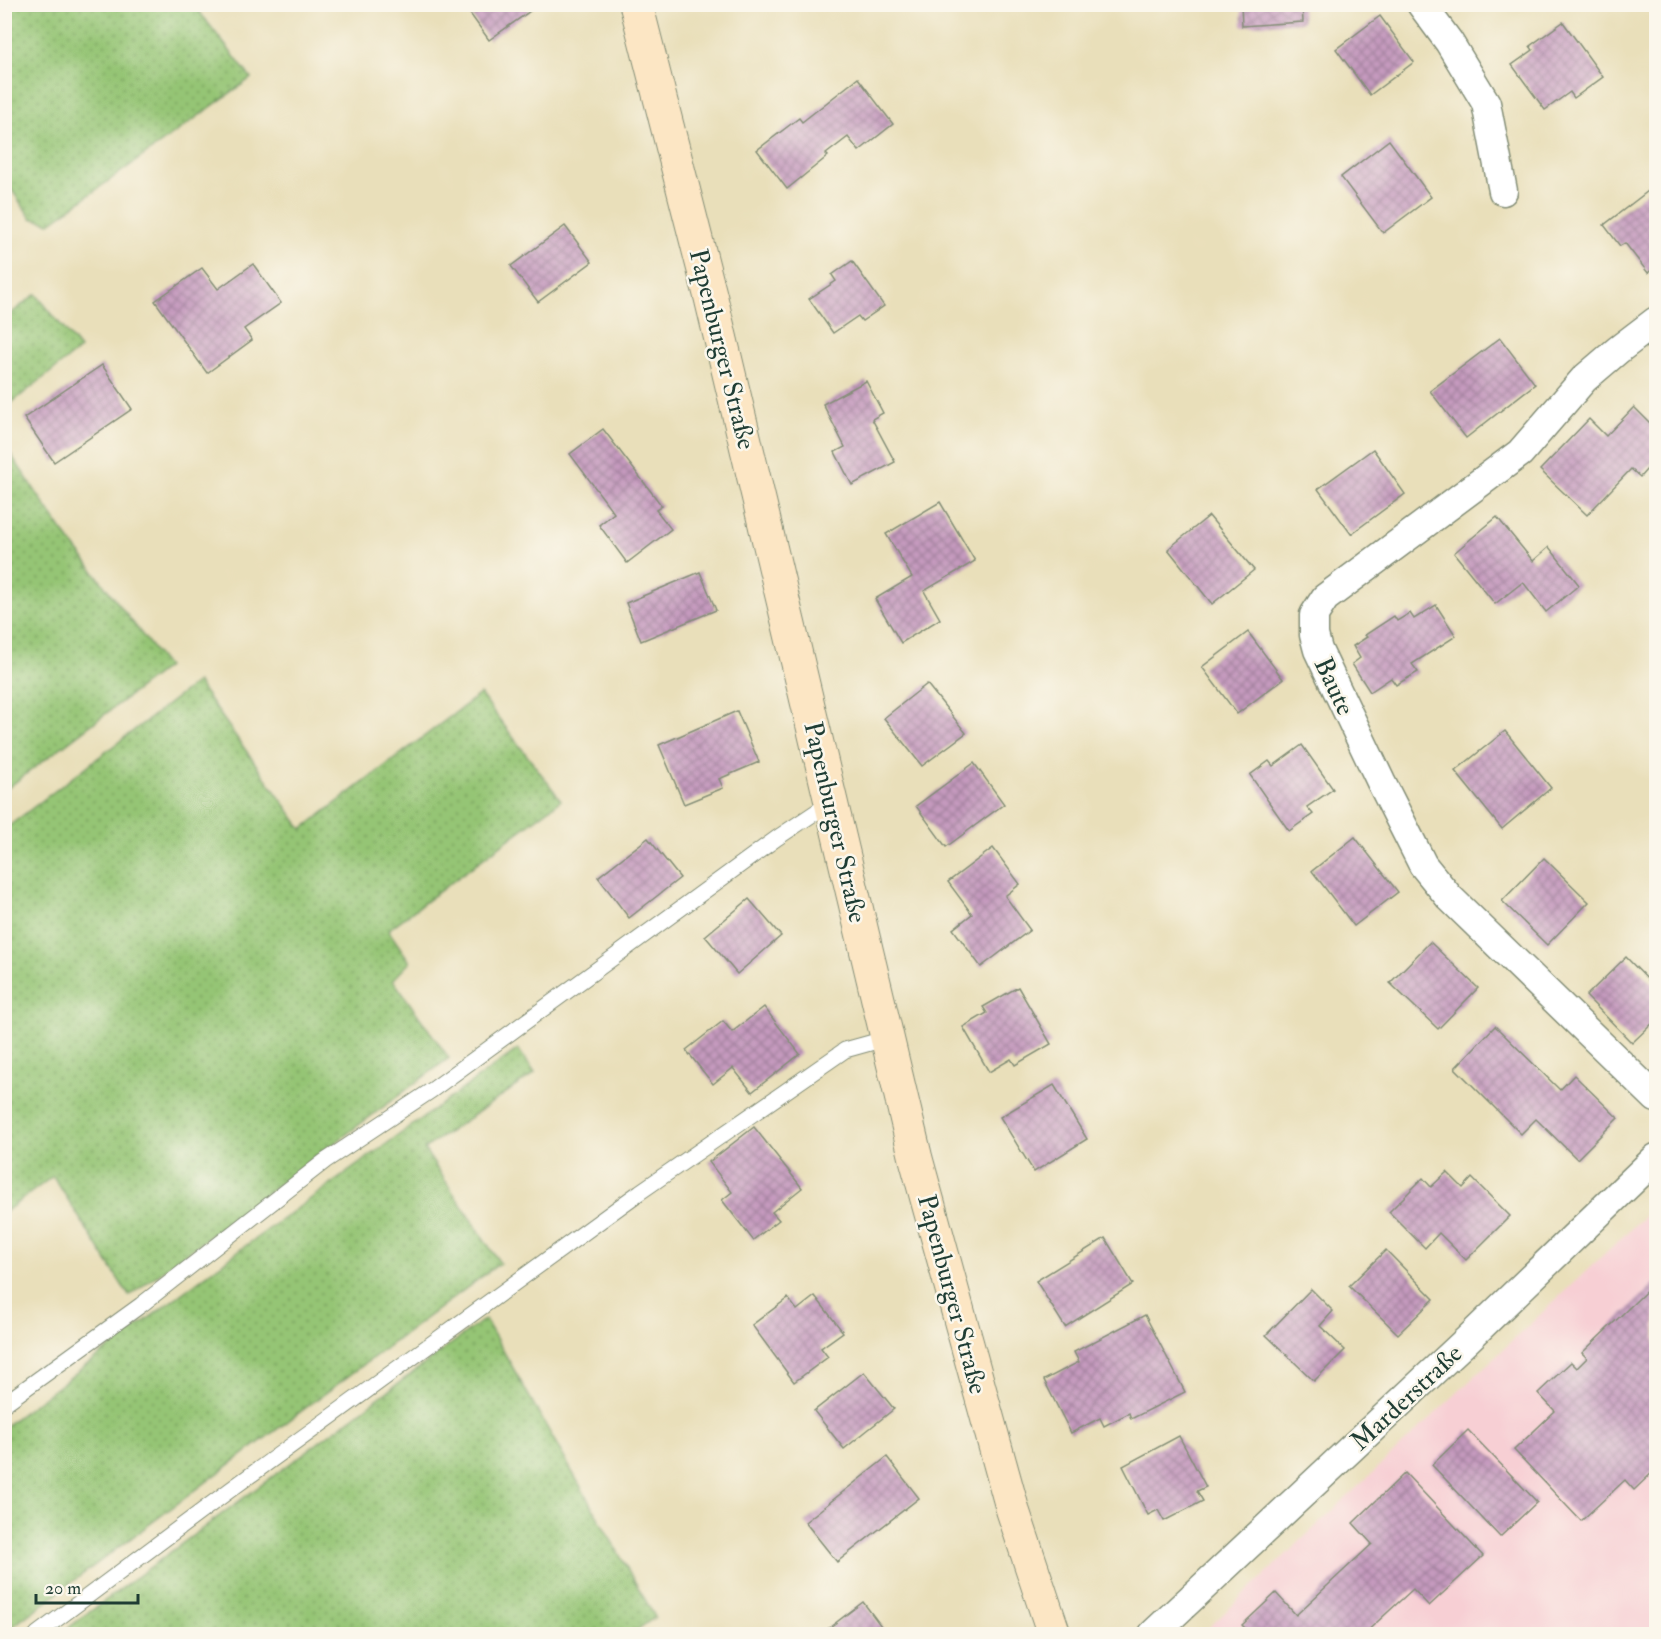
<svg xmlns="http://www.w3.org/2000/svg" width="1661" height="1639" font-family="'IM FELL Double Pica',serif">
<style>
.built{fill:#f7cfd4}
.grass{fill:url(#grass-dots);stroke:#5a8154;stroke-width:1.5}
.building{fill:url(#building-cross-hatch)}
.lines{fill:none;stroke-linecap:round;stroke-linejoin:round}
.lane-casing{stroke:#848e77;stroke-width:17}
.street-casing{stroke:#848e77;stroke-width:31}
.secondary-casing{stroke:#848e77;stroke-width:35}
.lane{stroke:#fff;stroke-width:15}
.street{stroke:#fff;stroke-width:28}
.secondary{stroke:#fce6c4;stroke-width:33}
.labels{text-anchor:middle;stroke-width:5;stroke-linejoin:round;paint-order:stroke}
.street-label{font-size:26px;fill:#1f3d34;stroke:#fbf7ec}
</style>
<defs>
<pattern id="grass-dots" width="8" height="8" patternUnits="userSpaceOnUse" patternTransform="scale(1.5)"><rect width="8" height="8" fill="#95c574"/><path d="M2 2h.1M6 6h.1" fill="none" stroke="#79a160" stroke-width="1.8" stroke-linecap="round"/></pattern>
<pattern id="building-cross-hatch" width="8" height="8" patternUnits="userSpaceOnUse" patternTransform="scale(1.5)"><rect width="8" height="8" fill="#c59abe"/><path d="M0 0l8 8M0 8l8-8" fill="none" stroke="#9f7f9b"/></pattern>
</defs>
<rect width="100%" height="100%" fill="#fbf7ec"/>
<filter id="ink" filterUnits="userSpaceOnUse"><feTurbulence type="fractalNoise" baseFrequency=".0167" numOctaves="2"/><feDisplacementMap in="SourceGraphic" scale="12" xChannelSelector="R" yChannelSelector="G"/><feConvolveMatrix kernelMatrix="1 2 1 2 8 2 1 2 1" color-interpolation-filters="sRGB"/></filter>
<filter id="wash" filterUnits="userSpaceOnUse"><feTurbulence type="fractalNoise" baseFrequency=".008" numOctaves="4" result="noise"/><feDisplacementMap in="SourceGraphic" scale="24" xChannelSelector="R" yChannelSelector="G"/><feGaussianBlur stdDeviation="1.35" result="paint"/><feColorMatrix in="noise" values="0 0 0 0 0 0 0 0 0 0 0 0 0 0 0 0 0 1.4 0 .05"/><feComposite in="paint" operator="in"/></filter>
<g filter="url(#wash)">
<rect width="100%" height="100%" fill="#e9dfba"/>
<!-- built -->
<path class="built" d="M1656,1205V1634H1202Z"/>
<!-- grass -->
<g class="grass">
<path d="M4,5H194L251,78L50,223L31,218L5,180Z"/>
<path d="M36,294L80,349L5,408V318Z"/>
<path d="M5,446L61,529L167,667L5,790Z"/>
<path d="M197,682L302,829L480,694L561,800L388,930L410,962L393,980L449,1058L129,1296L53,1176L5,1212V829Z"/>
<path d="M518,1049L535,1073L424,1149L500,1263L5,1632V1426L241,1249Z"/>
<path d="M485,1319L655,1617L631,1634H60Z"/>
</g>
<g id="blocks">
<!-- building -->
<g class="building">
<path d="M463,4H525L530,11L489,40Z"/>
<path d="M1241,4H1302L1303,22L1242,26Z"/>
<path d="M1380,16L1414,62L1370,95L1336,49Z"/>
<path d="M1563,22L1603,77L1574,98L1570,92L1545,110L1512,65L1533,50L1530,46Z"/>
<path d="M858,78L893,124L859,151L848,137L826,154L828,156L787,189L757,150L799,118L802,122Z"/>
<path d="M1389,140L1431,197L1383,233L1341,177Z"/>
<path d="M1652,188L1656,195V266L1648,273L1625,243L1620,246L1604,225Z"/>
<path d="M565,226L592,262L538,302L511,266Z"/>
<path d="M852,261L884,306L862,321L858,316L833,333L809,299L836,281L832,275Z"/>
<path d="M253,264L281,303L244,329L252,340L207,373L155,301L202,268L218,289Z"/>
<path d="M1500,338L1535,384L1466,438L1430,391Z"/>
<path d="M102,365L132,409L54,462L24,418Z"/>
<path d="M866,381L883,413L872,419L895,462L852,485L835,452L845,447L823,404Z"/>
<path d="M1634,407L1656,429V459L1640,477L1631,469L1587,515L1540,470L1589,419L1606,436Z"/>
<path d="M603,429L662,506L656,510L671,529L627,563L599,525L614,513L570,454Z"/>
<path d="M1373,449L1405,494L1351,534L1318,489Z"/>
<path d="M940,502L975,561L924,591L940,619L901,643L875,599L912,577L886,534Z"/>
<path d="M1209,516L1254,570L1212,604L1168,549Z"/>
<path d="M1497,517L1533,561L1549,547L1579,585L1546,612L1523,582L1495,604L1454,553Z"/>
<path d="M700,572L716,610L641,641L626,603Z"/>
<path d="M1436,605L1456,636L1412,664L1418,672L1396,685L1391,678L1370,692L1352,664L1360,658L1353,646L1367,637L1365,635L1394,616L1397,621L1410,613L1414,619Z"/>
<path d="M1248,632L1283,679L1237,714L1202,667Z"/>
<path d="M927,684L966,733L922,766L884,718Z"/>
<path d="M737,711L759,762L719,779L723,788L684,804L659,745Z"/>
<path d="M1505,731L1551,788L1502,829L1455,771Z"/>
<path d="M1302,745L1333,789L1307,807L1313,814L1289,831L1250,775L1269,761L1273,766Z"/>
<path d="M974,763L1004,804L946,847L916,806Z"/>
<path d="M1355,837L1398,892L1354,926L1312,871Z"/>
<path d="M648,838L680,878L629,918L598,877Z"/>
<path d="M993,848L1020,884L1005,896L1030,930L981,967L953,929L972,914L948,882Z"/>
<path d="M1544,858L1589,902L1547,945L1502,901Z"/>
<path d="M749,899L781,936L737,974L705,936Z"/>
<path d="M1430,942L1478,988L1438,1029L1390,983Z"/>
<path d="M1626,957L1656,988V1020L1632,1043L1586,996Z"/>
<path d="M1018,987L1051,1044L1015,1065L1011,1059L989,1072L963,1027L987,1013L983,1007Z"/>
<path d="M764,1007L800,1054L752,1092L733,1068L713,1084L686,1050L723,1021L732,1032Z"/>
<path d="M1495,1026L1560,1090L1574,1075L1618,1118L1577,1159L1536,1119L1521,1134L1455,1068Z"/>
<path d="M1054,1085L1087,1139L1034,1172L1000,1117Z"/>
<path d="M754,1127L802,1188L772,1212L779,1220L753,1240L722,1200L732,1192L709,1162Z"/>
<path d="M1447,1172L1463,1188L1472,1178L1510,1216L1466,1260L1439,1233L1425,1248L1389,1212L1423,1178L1431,1187Z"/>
<path d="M1105,1238L1133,1284L1065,1327L1036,1281Z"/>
<path d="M1386,1250L1434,1299L1398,1334L1349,1286Z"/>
<path d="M1655,1283L1656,1424L1653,1427L1656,1431V1469L1634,1490L1625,1480L1581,1521L1514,1450L1555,1411L1538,1393L1571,1362L1577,1368L1587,1358L1582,1353Z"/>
<path d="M1311,1289L1333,1311L1320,1326L1345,1350L1314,1381L1266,1335Z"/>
<path d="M815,1296L843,1332L821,1348L828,1357L794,1382L752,1325L788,1298L797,1310Z"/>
<path d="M1145,1315L1185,1392L1131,1419L1129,1413L1104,1426L1100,1418L1071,1433L1044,1380L1079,1362L1074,1352Z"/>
<path d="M864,1372L894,1409L844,1449L814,1411Z"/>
<path d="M1468,1430L1537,1502L1500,1537L1432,1465Z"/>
<path d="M1179,1436L1206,1487L1197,1491L1203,1501L1164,1521L1158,1510L1148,1515L1123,1466Z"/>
<path d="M887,1457L919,1498L837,1562L805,1522Z"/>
<path d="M1405,1473L1483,1556L1429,1606L1413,1589L1364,1634H1251L1242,1625L1276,1593L1296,1615L1372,1544L1353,1523Z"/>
<path d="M863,1602L887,1634H821Z"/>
</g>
</g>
</g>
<g filter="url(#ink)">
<use href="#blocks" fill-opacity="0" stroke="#848e77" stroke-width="1.5"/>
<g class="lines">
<!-- lane casing -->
<g class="lane-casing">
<g id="lane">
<path d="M4,1404L141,1305L325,1161L432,1090L777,838L831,802"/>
<path d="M37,1634L230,1490L640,1192L845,1050L888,1038"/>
</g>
</g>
<!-- street casing -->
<g class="street-casing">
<g id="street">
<path d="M1421,4L1449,42L1486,103L1503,191"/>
<path d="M1656,321L1618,350L1584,379L1520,453L1325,598L1314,615V635L1318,650L1381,782L1423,865L1449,897L1656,1098"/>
<path d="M1153,1634L1468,1339L1656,1158"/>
</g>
</g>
<!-- secondary casing -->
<g class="secondary-casing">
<path id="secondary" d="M636,4L711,298L916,1159L1013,1511L1054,1634"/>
</g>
<!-- lane -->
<use href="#lane" class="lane"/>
<!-- street -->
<use href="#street" class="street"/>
<!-- secondary -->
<use href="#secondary" class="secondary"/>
</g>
</g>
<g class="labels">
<!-- street labels -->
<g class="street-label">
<text transform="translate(723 349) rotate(76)" y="9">Papenburger Straße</text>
<text transform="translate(1335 686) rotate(65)" y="9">Baute</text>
<text transform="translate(836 822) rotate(77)" y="9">Papenburger Straße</text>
<text transform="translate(953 1294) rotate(75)" y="9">Papenburger Straße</text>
<text transform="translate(1406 1397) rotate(-43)" y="9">Marderstraße</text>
</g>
</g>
<!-- margin -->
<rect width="1661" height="1639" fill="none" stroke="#fbf7ec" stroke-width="24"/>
<!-- scale -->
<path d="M36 1594v9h102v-9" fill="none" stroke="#1f3d34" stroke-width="3"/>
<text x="45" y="1594" font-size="18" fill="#1f3d34" stroke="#fbf7ec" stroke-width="4.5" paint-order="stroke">20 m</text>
</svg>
